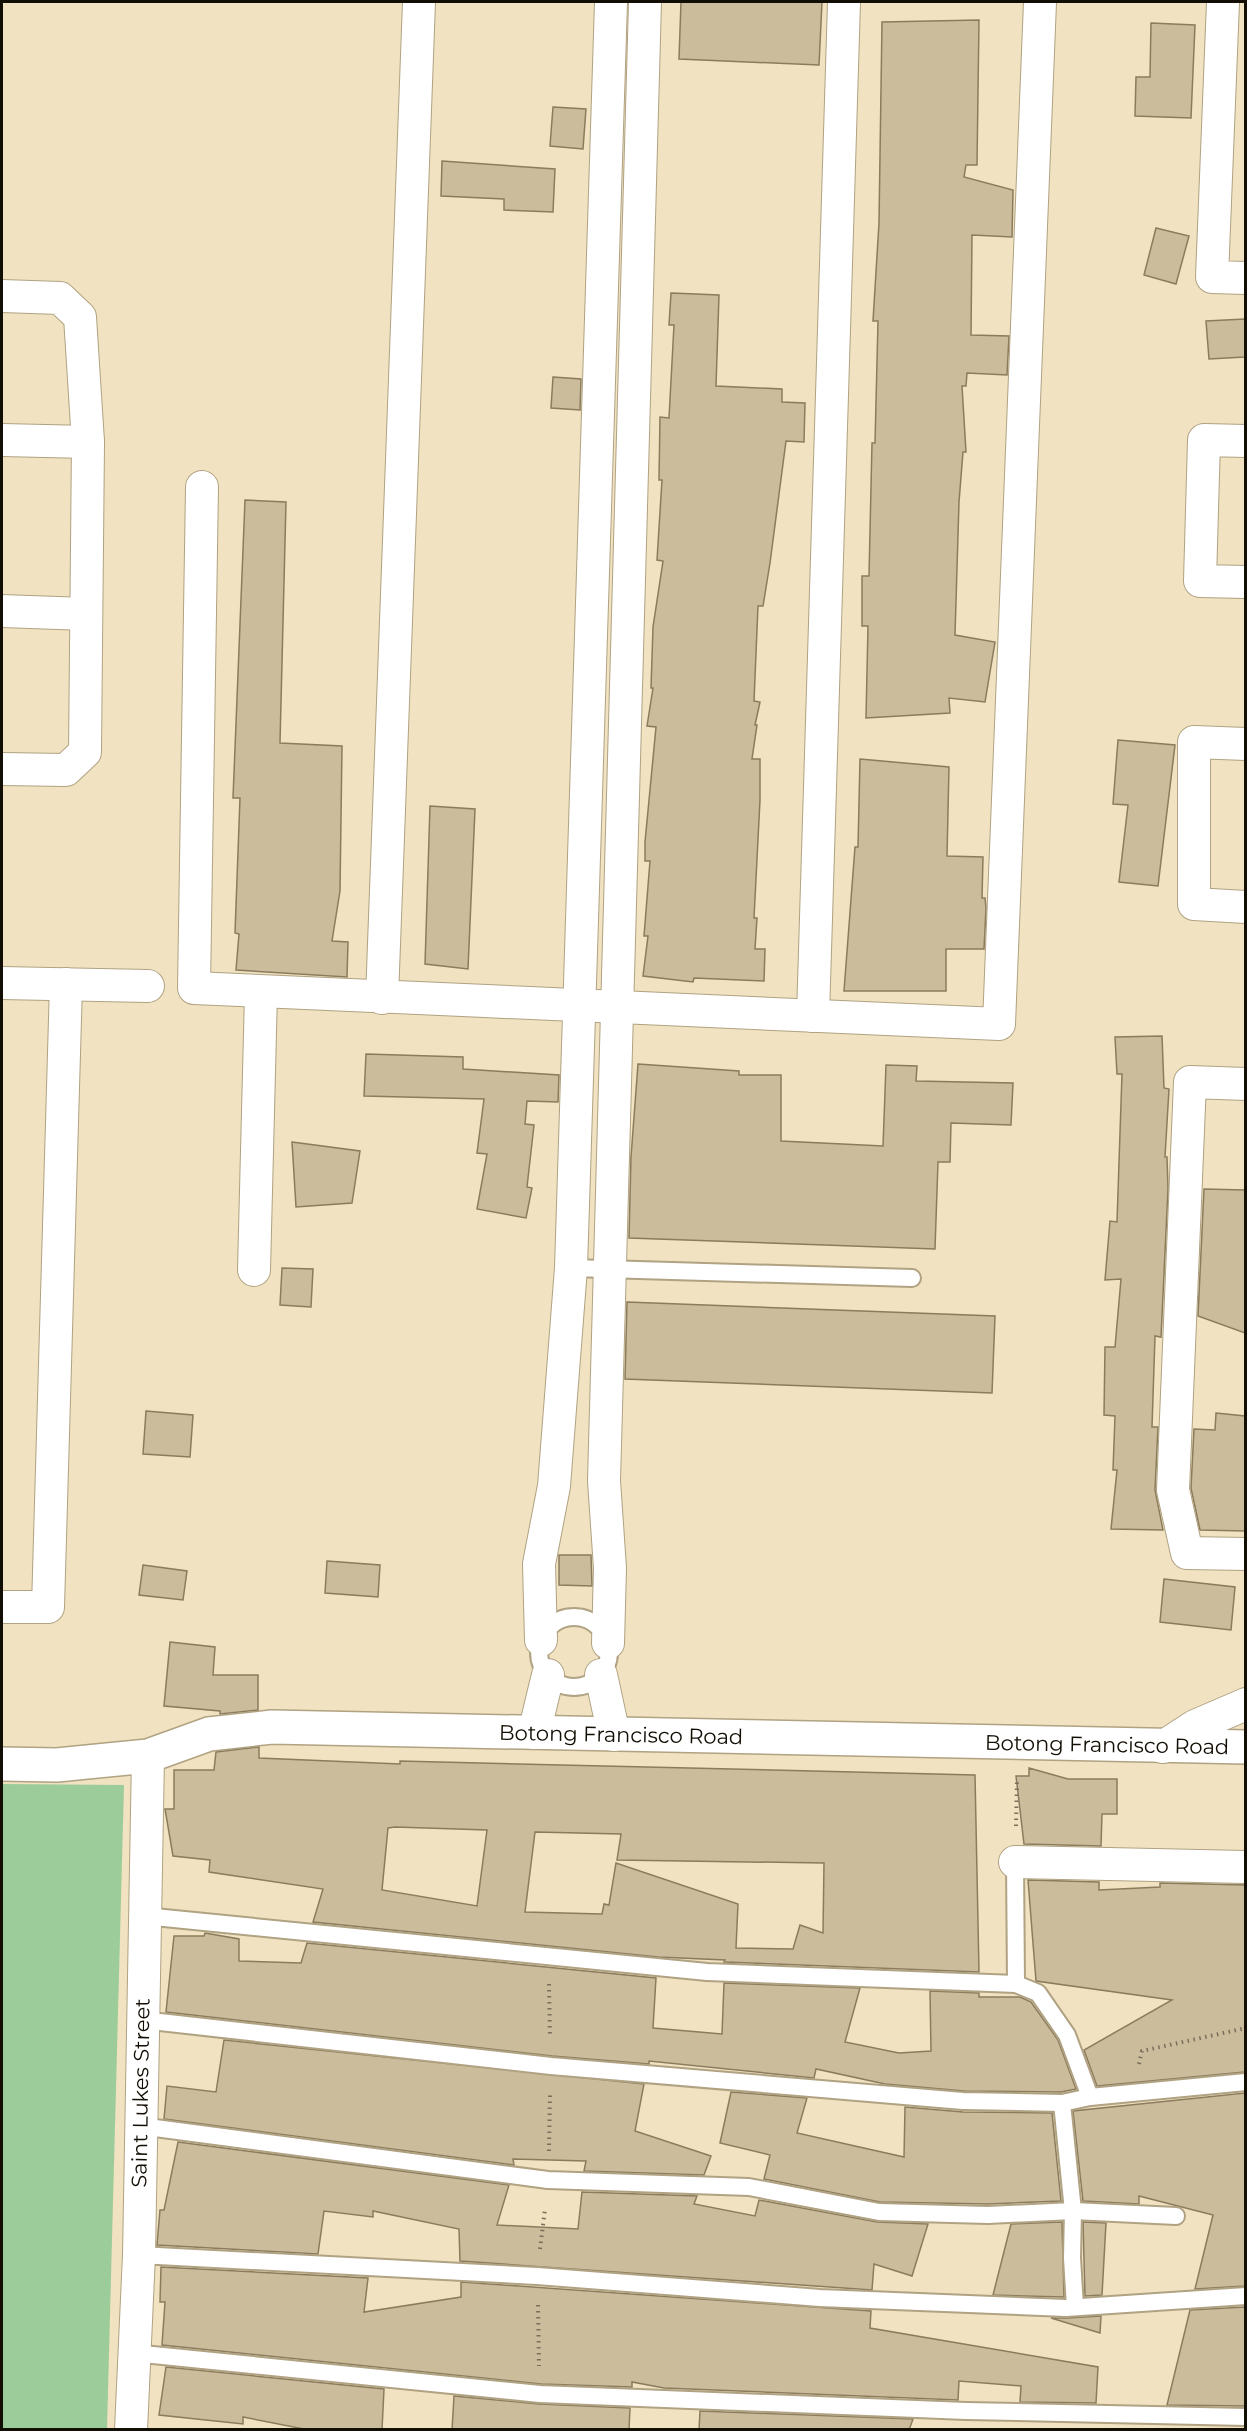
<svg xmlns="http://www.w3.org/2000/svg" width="1247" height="2431" font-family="Montserrat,sans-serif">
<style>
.green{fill:#9ccc99}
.building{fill:#cbbc9c;stroke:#8a7c5d;stroke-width:1.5;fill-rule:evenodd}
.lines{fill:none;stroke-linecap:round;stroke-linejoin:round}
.service-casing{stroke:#b0a282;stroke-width:20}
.minor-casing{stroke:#b0a282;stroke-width:34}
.tertiary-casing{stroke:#b0a282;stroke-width:36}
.path{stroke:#796f5b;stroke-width:4;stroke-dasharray:1.5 4.5;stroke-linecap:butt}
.service{stroke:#fff;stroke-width:16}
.minor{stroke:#fff;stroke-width:32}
.tertiary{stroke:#fff;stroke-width:33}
.labels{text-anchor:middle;stroke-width:4.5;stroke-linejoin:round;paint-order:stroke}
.street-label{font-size:21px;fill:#130e04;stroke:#fff}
</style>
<rect width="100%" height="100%" fill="#f1e2c1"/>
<!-- green -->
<path class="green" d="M2,1784L124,1785L107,2429H2Z"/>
<!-- building -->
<g class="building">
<path d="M681,2H822L819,65L679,59Z"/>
<path d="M979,20L977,165H966L964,177L1013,190L1012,237L972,235L971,335L1009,336L1007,375L967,373L966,386H962L966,452H963L959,502L955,635L995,642L985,702L949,698L950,713L866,718L868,626H862V576H869L872,443H875L878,321H873L879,223L882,22Z"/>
<path d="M1151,23L1195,25L1191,118L1135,116L1136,77H1150Z"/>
<path d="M553,107L586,109L583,149L550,146Z"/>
<path d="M442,161L555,169L553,212L504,210V199L441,196Z"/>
<path d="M1156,228L1189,236L1176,284L1144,275Z"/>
<path d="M671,293L719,295L716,386L782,389V402L805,403L804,442L786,441L770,563L763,606H758L754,701L760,702L755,725H757L752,759H760V800L754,918H757L755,949H765L764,981L694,978L693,982L643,976L648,936H644L650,861H645V842L656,727L647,726L653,688H651L653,627L663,561L657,560L662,480H659L660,417L669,418L674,325H669Z"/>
<path d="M1245,319V357L1209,359L1206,321Z"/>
<path d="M553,377L581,379L580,410L551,408Z"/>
<path d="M245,500L286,502L280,743L342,746L340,891L332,941L348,942L347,977L236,970L239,934L235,933L240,798H233Z"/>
<path d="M1118,740L1175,745L1158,886L1119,882L1128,805L1113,804Z"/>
<path d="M860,759L949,767L947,856L983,857L982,898H985L986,908L984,949H946V991H844L855,847H858Z"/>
<path d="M430,806L475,809L468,969L425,964Z"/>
<path d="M1162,1036L1164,1088L1169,1089L1165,1157H1167L1168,1189L1161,1337L1155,1336L1152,1427H1158L1155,1490L1163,1530L1111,1529L1117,1470H1113L1115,1416L1104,1415L1105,1347H1115L1121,1279L1105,1280L1110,1221L1117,1222L1122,1074H1117L1115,1037Z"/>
<path d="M366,1054L463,1057V1069L559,1075L558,1102L527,1101L525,1124L534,1125L527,1187L532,1188L526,1218L477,1209L487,1154L477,1153L484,1099L364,1096Z"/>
<path d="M638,1064L739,1071V1075H781V1141L883,1146L886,1065L917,1066L916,1081L1013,1083L1011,1125L951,1123L950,1162H938L935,1249L629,1238L631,1157Z"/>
<path d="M292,1142L360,1151L352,1203L296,1207Z"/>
<path d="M1204,1189L1245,1190V1333L1198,1316Z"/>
<path d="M282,1268L313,1269L311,1307L280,1305Z"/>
<path d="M627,1302L995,1316L992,1393L625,1379Z"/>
<path d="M146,1411L193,1415L190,1457L143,1454Z"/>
<path d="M1216,1413L1245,1416V1531L1200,1530L1191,1488L1194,1429L1215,1430Z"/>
<path d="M559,1555H591L592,1586L559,1585Z"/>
<path d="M327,1561L380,1565L378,1597L325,1593Z"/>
<path d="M143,1565L187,1571L183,1600L139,1595Z"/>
<path d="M1164,1579L1235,1587L1231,1630L1160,1622Z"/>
<path d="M170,1642L215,1647L213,1675H258V1710L220,1714V1711L164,1706Z"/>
<path d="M259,1747V1758L400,1764V1761L975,1775L979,1972L724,1962L725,1960L658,1957L313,1922L323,1889L209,1872L210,1860L173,1856L165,1809H174V1770H214L216,1752ZM395,1827L487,1830L477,1906L382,1890L388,1828ZM535,1832L621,1834L617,1860L824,1863L823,1933L800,1925L793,1949L736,1948L738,1904L616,1863L609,1905L604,1904L602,1914L525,1912Z"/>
<path d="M1029,1768L1068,1779H1117V1814H1102L1101,1846L1024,1844L1016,1776H1029Z"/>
<path d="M1028,1880L1099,1882V1890L1160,1887V1883L1245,1885V2072L1097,2086L1084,2050L1172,2000L1036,1981Z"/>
<path d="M205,1933L239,1939V1961L301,1963L307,1943L656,1978L653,2028L722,2034L724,1983L860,1988L845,2042L899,2053L931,2051L930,1991L979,1993V1997H1020L1031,2002L1058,2040L1076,2089L1061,2092L964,2091L885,2084L816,2069L814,2078L649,2061V2064L552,2056L166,2012L174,1936H204Z"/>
<path d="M224,2040L644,2084L635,2131L711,2156L704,2175L584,2171L586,2161L513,2159L514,2165L164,2119L167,2086L216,2092Z"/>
<path d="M731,2092L807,2098L797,2133L904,2157L905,2107L963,2112L1052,2113L1061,2201L988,2204L880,2202L764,2179L770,2155L720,2143Z"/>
<path d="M1245,2093V2286L1195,2289L1213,2215L1139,2196V2204L1083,2201L1073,2111Z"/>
<path d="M178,2142L509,2185L497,2225L578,2229L582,2192L697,2196L694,2204L755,2216L759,2200L877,2222L928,2224L912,2276L874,2264L872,2290L460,2261L459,2229L373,2211V2217L324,2211L318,2254L157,2245L160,2210H164Z"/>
<path d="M1062,2222L1064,2297L993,2295L1011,2224Z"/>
<path d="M1083,2222L1106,2223L1102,2295L1085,2296Z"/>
<path d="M161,2267L368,2278L364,2312L461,2297V2282L871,2311L870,2328L1098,2367L1096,2403L1020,2402L1021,2386L959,2381L958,2400L664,2388L632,2382V2387L541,2384L162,2345L165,2302H160Z"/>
<path d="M1245,2307V2406L1167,2405L1190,2310Z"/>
<path d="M1101,2316L1100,2333L1051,2318H1067Z"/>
<path d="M166,2367L384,2389L382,2430H309L243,2417V2424L159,2415Z"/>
<path d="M454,2396L539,2404L630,2408L629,2430H452Z"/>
<path d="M700,2411L913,2419L909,2430H699Z"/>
</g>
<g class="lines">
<!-- service casing -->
<g class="service-casing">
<g id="service">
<path d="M571,1268L912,1278"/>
<circle cx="574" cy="1652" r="35"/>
<path d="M1015,1862L1016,1984"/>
<path d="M144,1916L707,1972L1016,1984L1038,1993L1067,2035L1090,2097"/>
<path d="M142,2020L551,2066L963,2101L1062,2103L1090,2097L1246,2082"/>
<path d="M1062,2103L1073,2211L1072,2258L1075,2307"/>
<path d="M140,2126L548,2180L749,2187L879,2212L988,2215L1073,2211L1176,2216"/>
<path d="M139,2255L537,2276L820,2298L1066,2308L1246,2296"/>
<path d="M133,2353L540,2394L966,2411L1246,2417"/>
</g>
</g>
<!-- minor casing -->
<g class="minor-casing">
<g id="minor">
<path d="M1223,2L1212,277L1246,278"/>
<path d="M2,296L60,298L80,317L88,442L85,752L66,770L2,769"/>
<path d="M2,440L88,442"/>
<path d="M1246,441L1204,440L1200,581L1246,582"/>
<path d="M202,487L194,988L999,1024L1040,2"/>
<path d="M2,611L86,614"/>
<path d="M1246,744L1194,742V904L1246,907"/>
<path d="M2,983L148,986"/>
<path d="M382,998L419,2"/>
<path d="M813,1016L844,2"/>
<path d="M1246,1084L1190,1082L1173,1490L1187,1553L1246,1554"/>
<path d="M254,1270L261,993"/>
<path d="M2,1607H48L66,984"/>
<path d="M541,1640L539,1564L554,1486L571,1268L611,2"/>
<path d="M608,1643L610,1568L604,1481L645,2"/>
<path d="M601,1675L614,1735"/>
<path d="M534,1733L548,1675"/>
<path d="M1163,1747L1195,1726L1246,1704"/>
<path d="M1015,1862L1246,1867"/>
<path d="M131,2430L139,2255L148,1756"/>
</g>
</g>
<!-- tertiary casing -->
<g class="tertiary-casing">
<path id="tertiary" d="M2,1764L57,1765L148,1756L209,1734L272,1727L1246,1747"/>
</g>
<!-- path -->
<g class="path">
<path d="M1016,1826L1017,1779"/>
<path d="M549,1984L550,2037"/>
<path d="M1139,2064L1142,2051L1246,2028"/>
<path d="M549,2151L550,2095"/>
<path d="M540,2249L545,2209"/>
<path d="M538,2305L539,2366"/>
</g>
<!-- service -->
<use href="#service" class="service"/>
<!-- minor -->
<use href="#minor" class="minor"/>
<!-- tertiary -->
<use href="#tertiary" class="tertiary"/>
</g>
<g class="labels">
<!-- street labels -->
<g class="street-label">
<text transform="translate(621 1735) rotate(1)" y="7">Botong Francisco Road</text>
<text transform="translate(1107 1745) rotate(1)" y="7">Botong Francisco Road</text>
<text transform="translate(141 2093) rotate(-89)" y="7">Saint Lukes Street</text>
</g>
</g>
<!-- border -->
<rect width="1247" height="2431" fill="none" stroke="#130e04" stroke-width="6"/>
</svg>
